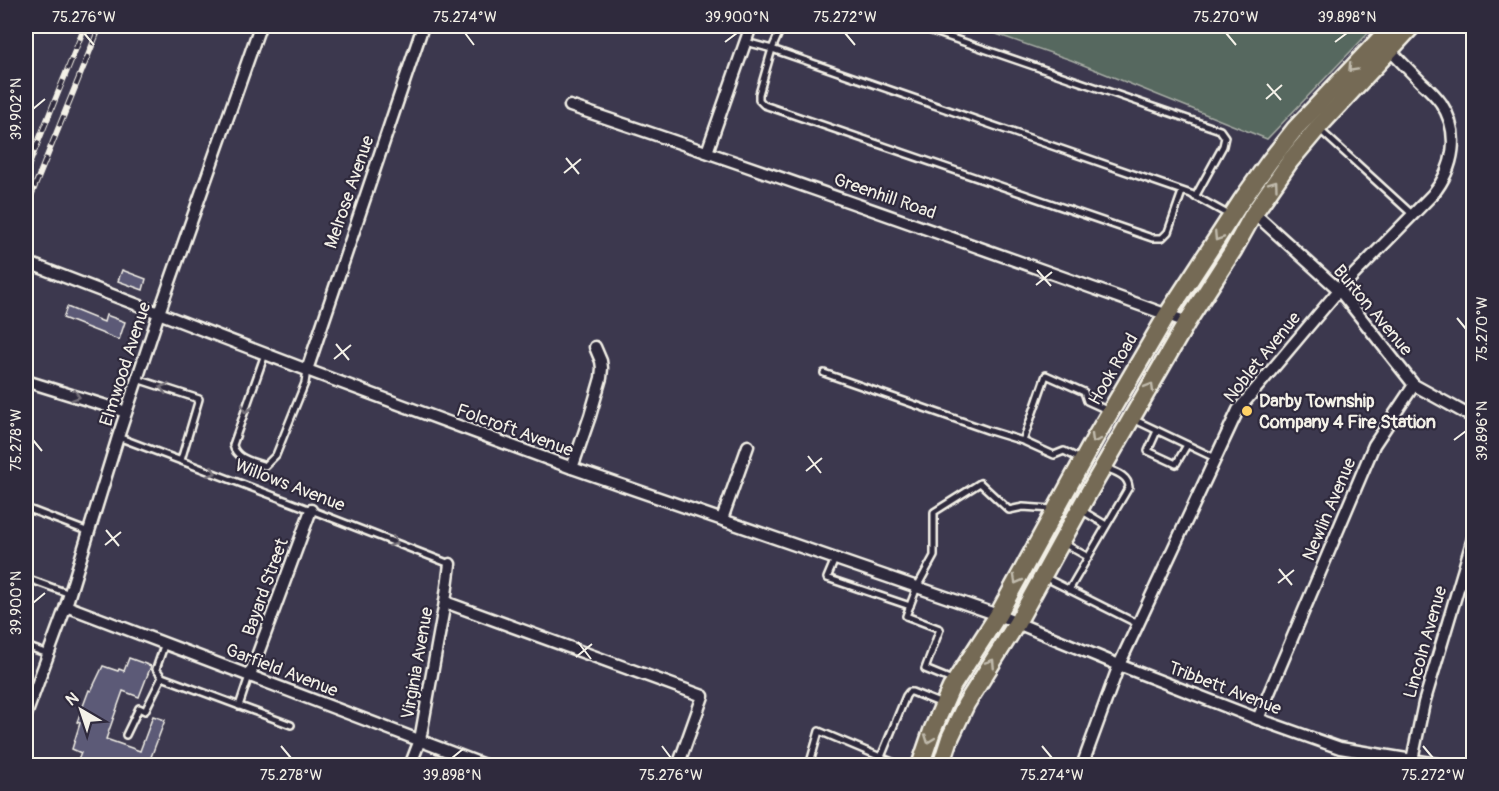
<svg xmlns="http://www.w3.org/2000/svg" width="1499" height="791" font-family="Pangolin,sans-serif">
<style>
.green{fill:#57675f;stroke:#a6aca4;stroke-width:1.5}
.building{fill:#5b5a77;stroke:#f4f1e8;stroke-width:1.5}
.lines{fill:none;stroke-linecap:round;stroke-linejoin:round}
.service-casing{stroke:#f4f1e8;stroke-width:10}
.minor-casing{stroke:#f4f1e8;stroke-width:15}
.primary-casing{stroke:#f4f1e8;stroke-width:21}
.service{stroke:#2f2a3d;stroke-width:5}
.minor{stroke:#2f2a3d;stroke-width:10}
.primary{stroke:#756b55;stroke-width:16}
.rail-casing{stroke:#f4f1e8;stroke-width:6}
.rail{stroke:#2f2a3d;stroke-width:4;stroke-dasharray:11;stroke-linecap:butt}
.oneway{stroke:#c1bbad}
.oneway2{stroke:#747079}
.ticks{fill:none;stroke:#f4f1e8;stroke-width:2}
.poi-dot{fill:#ffd166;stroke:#2f2a3d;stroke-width:2}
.labels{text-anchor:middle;stroke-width:4.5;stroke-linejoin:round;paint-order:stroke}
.street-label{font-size:18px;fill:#f4f1e8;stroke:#2f2a3d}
.poi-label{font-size:18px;font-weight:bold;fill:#f4f1e8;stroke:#2f2a3d;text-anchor:start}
.neatline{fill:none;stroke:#f4f1e8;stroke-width:2}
.ticks-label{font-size:15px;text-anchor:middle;fill:#f4f1e8}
</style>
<rect width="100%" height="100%" fill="#3c384e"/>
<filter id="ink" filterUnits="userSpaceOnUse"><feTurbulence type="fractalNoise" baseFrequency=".0167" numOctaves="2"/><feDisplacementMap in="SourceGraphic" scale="12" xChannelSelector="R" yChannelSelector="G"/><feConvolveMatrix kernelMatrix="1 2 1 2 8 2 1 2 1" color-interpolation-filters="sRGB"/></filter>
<g filter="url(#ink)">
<!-- green -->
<path class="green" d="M973,26H1375L1267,139L1071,60Z"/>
<!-- building -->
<g class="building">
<path d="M122,270L146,279L143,290L118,281Z"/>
<path d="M67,307L104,322L106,315L125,322L119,340L63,318Z"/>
<path d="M129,658L151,666L139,697L123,691L106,739L140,751L153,716L165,720L148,765H140L131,762L130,765H76L81,753L72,749L80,723L77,722L89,690L91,691L103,666L118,671L119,669L124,671Z"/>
</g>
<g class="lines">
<!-- service casing -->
<g class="service-casing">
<g id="service">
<path d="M782,26L772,49L759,94V100L764,105L1152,238H1162L1168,232L1182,192"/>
<path d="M917,26L1220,130L1225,137L1223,146L1195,197"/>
<path d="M746,42L772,49L1191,194L1229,215"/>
<path d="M1319,129L1413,215"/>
<path d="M265,354L233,445C236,459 252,461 265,466L276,455L305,383L307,370"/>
<path d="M824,373L990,431L1023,441"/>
<path d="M137,379L199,399L181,460"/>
<path d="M1133,419L1215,458"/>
<path d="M1157,431L1148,451L1176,464L1187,445"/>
<path d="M118,437L311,510L450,564"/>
<path d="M1082,460L1064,451L1054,455L1023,441L1046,375L1084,392L1087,401L1109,411"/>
<path d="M26,508L89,532"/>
<path d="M1081,510L1106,525"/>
<path d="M1063,543L1088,557"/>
<path d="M835,559L827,578L910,606"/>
<path d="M1044,577L1138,624"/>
<path d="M26,578L70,594"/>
<path d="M1069,590L1129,487C1128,475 1115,472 1106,468"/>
<path d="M26,646L48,654"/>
<path d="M162,677L156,669L165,643"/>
<path d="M952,680L925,669L940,629L906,616L917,587L934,556V512L980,483L1009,510L1023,507L1052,509"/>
<path d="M239,706L249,676"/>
<path d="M126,735L139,708L145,711L162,677L291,725"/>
<path d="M881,757L906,696L909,692H912L942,704"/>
<path d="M809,766L819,731L902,766"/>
</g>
</g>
<!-- minor casing -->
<g class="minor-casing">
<g id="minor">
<path d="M570,106C777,175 982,248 1187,322"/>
<path d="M707,152L751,26"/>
<path d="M1254,213L1339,290L1414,385L1474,418"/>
<path d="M26,262L307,370L572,468L998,615L1119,665L1258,719L1340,748L1449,766"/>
<path d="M307,370L423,26"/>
<path d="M26,381L126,412"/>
<path d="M572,468L590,416L601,378L602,368L601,361L595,347"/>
<path d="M722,519L748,446"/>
<path d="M445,602L703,696L678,766"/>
<path d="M66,606L487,766"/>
<path d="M250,675L311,510"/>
<path d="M26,715L66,606L118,437L159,313L260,26"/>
<path d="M1258,719L1374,445L1414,385"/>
<path d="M1412,760L1424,703L1474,535"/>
<path d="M410,766L420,740L445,602L450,564"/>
<path d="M1082,766L1119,665L1238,410L1339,290L1433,194C1454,168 1461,133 1441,103C1436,96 1429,89 1422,83C1411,72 1400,61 1389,49"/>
</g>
</g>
<!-- primary casing -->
<g class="primary-casing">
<g id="primary">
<path d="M920,766L932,731L951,688L998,615L1095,438L1167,315L1242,200L1269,162L1295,129L1392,26"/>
<path d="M941,766L950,738L966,704L1017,623L1085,499L1187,322L1234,249L1254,213L1290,161L1322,123L1412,26"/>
</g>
</g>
<!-- service -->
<use href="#service" class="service"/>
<!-- minor -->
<use href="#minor" class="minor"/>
<!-- primary -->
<use href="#primary" class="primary"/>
<!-- rail casing -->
<g class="rail-casing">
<g id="rail">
<path d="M26,172L85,26"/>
<path d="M26,208L100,26"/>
</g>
</g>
<!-- rail -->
<use href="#rail" class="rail"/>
</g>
<!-- one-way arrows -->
<defs><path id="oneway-chevron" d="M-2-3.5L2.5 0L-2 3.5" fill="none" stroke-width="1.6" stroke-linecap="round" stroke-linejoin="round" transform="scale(1.5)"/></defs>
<g class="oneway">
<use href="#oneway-chevron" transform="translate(1352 68) rotate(133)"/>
<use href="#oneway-chevron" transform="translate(1274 184) rotate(-54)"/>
<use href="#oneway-chevron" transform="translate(1218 237) rotate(123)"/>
<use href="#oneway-chevron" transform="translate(1150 387) rotate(-60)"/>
<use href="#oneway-chevron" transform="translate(1095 439) rotate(120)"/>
<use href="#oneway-chevron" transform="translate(1017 580) rotate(119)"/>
<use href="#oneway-chevron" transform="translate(991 663) rotate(-57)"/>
<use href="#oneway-chevron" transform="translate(929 739) rotate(110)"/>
</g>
<g class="oneway2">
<use href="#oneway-chevron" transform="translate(164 388) rotate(-162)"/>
<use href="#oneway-chevron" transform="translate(76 396) rotate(17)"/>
<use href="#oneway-chevron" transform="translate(246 409) rotate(109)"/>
<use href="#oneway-chevron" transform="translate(212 472) rotate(21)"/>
<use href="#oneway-chevron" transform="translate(394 542) rotate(21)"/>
</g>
</g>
<!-- ticks -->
<path class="ticks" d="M84,33L94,45M465,33L474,45M845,33L855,45M1226,33L1236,45M725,42L737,33M1335,42L1347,33M1267,84L1281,100M1266,99L1282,85M33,109L45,99M566,158L579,174M564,173L581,159M1037,270L1051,286M1036,285L1052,272M1457,318L1466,329M336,344L349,360M334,359L351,345M33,440L42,451M1454,440L1466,431M808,456L821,473M806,471L822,458M106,530L119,546M105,545L121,532M1279,569L1292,585M1278,583L1294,570M33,603L45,593M578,642L591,659M576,657L592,644M281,746L291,758M662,746L671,758M1042,746L1052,758M1423,746L1433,758M452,758L463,749"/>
<!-- markers -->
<circle class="poi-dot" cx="1247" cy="411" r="6"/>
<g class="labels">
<!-- street labels -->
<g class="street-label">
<text transform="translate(349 192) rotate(-71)" y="6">Melrose Avenue</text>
<text transform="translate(885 196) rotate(19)" y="6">Greenhill Road</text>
<text transform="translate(1373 310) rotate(50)" y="6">Burton Avenue</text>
<text transform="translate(1262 357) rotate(-51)" y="6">Noblet Avenue</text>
<text transform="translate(125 364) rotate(-72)" y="6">Elmwood Avenue</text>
<text transform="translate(1113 369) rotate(-60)" y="6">Hook Road</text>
<text transform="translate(515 430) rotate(20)" y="6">Folcroft Avenue</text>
<text transform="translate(290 485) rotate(21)" y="6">Willows Avenue</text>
<text transform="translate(1329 509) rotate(-67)" y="6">Newlin Avenue</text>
<text transform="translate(265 587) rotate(-70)" y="6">Bayard Street</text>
<text transform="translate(1425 642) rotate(-74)" y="6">Lincoln Avenue</text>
<text transform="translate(417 663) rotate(-80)" y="6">Virginia Avenue</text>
<text transform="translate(282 670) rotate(21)" y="6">Garfield Avenue</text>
<text transform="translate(1225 688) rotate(21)" y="6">Tribbett Avenue</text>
</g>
<!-- poi labels -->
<g class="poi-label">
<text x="1259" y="407">Darby Township<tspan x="1259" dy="21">Company 4 Fire Station</tspan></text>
</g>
</g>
<!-- margin -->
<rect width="1499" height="791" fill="none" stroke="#2f2a3d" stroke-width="66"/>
<!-- north arrow -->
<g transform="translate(81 710) rotate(321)" stroke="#2f2a3d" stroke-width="4.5" paint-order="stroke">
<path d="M0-4.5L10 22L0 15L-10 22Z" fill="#f4f1e8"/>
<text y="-9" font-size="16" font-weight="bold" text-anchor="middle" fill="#f4f1e8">N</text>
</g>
<rect x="33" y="33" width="1433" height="725" class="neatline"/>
<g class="ticks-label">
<text x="84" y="22">75.276°W</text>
<text x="465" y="22">75.274°W</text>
<text x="737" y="22">39.900°N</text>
<text x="845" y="22">75.272°W</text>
<text x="1226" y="22">75.270°W</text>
<text x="1347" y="22">39.898°N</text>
<text transform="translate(16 109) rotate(-90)" y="5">39.902°N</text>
<text transform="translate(1482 329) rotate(-90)" y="5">75.270°W</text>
<text transform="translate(1482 431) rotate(-90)" y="5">39.896°N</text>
<text transform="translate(16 440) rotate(-90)" y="5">75.278°W</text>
<text transform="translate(16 603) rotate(-90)" y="5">39.900°N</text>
<text x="291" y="780">75.278°W</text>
<text x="452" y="780">39.898°N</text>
<text x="671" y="780">75.276°W</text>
<text x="1052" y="780">75.274°W</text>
<text x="1433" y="780">75.272°W</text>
</g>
</svg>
